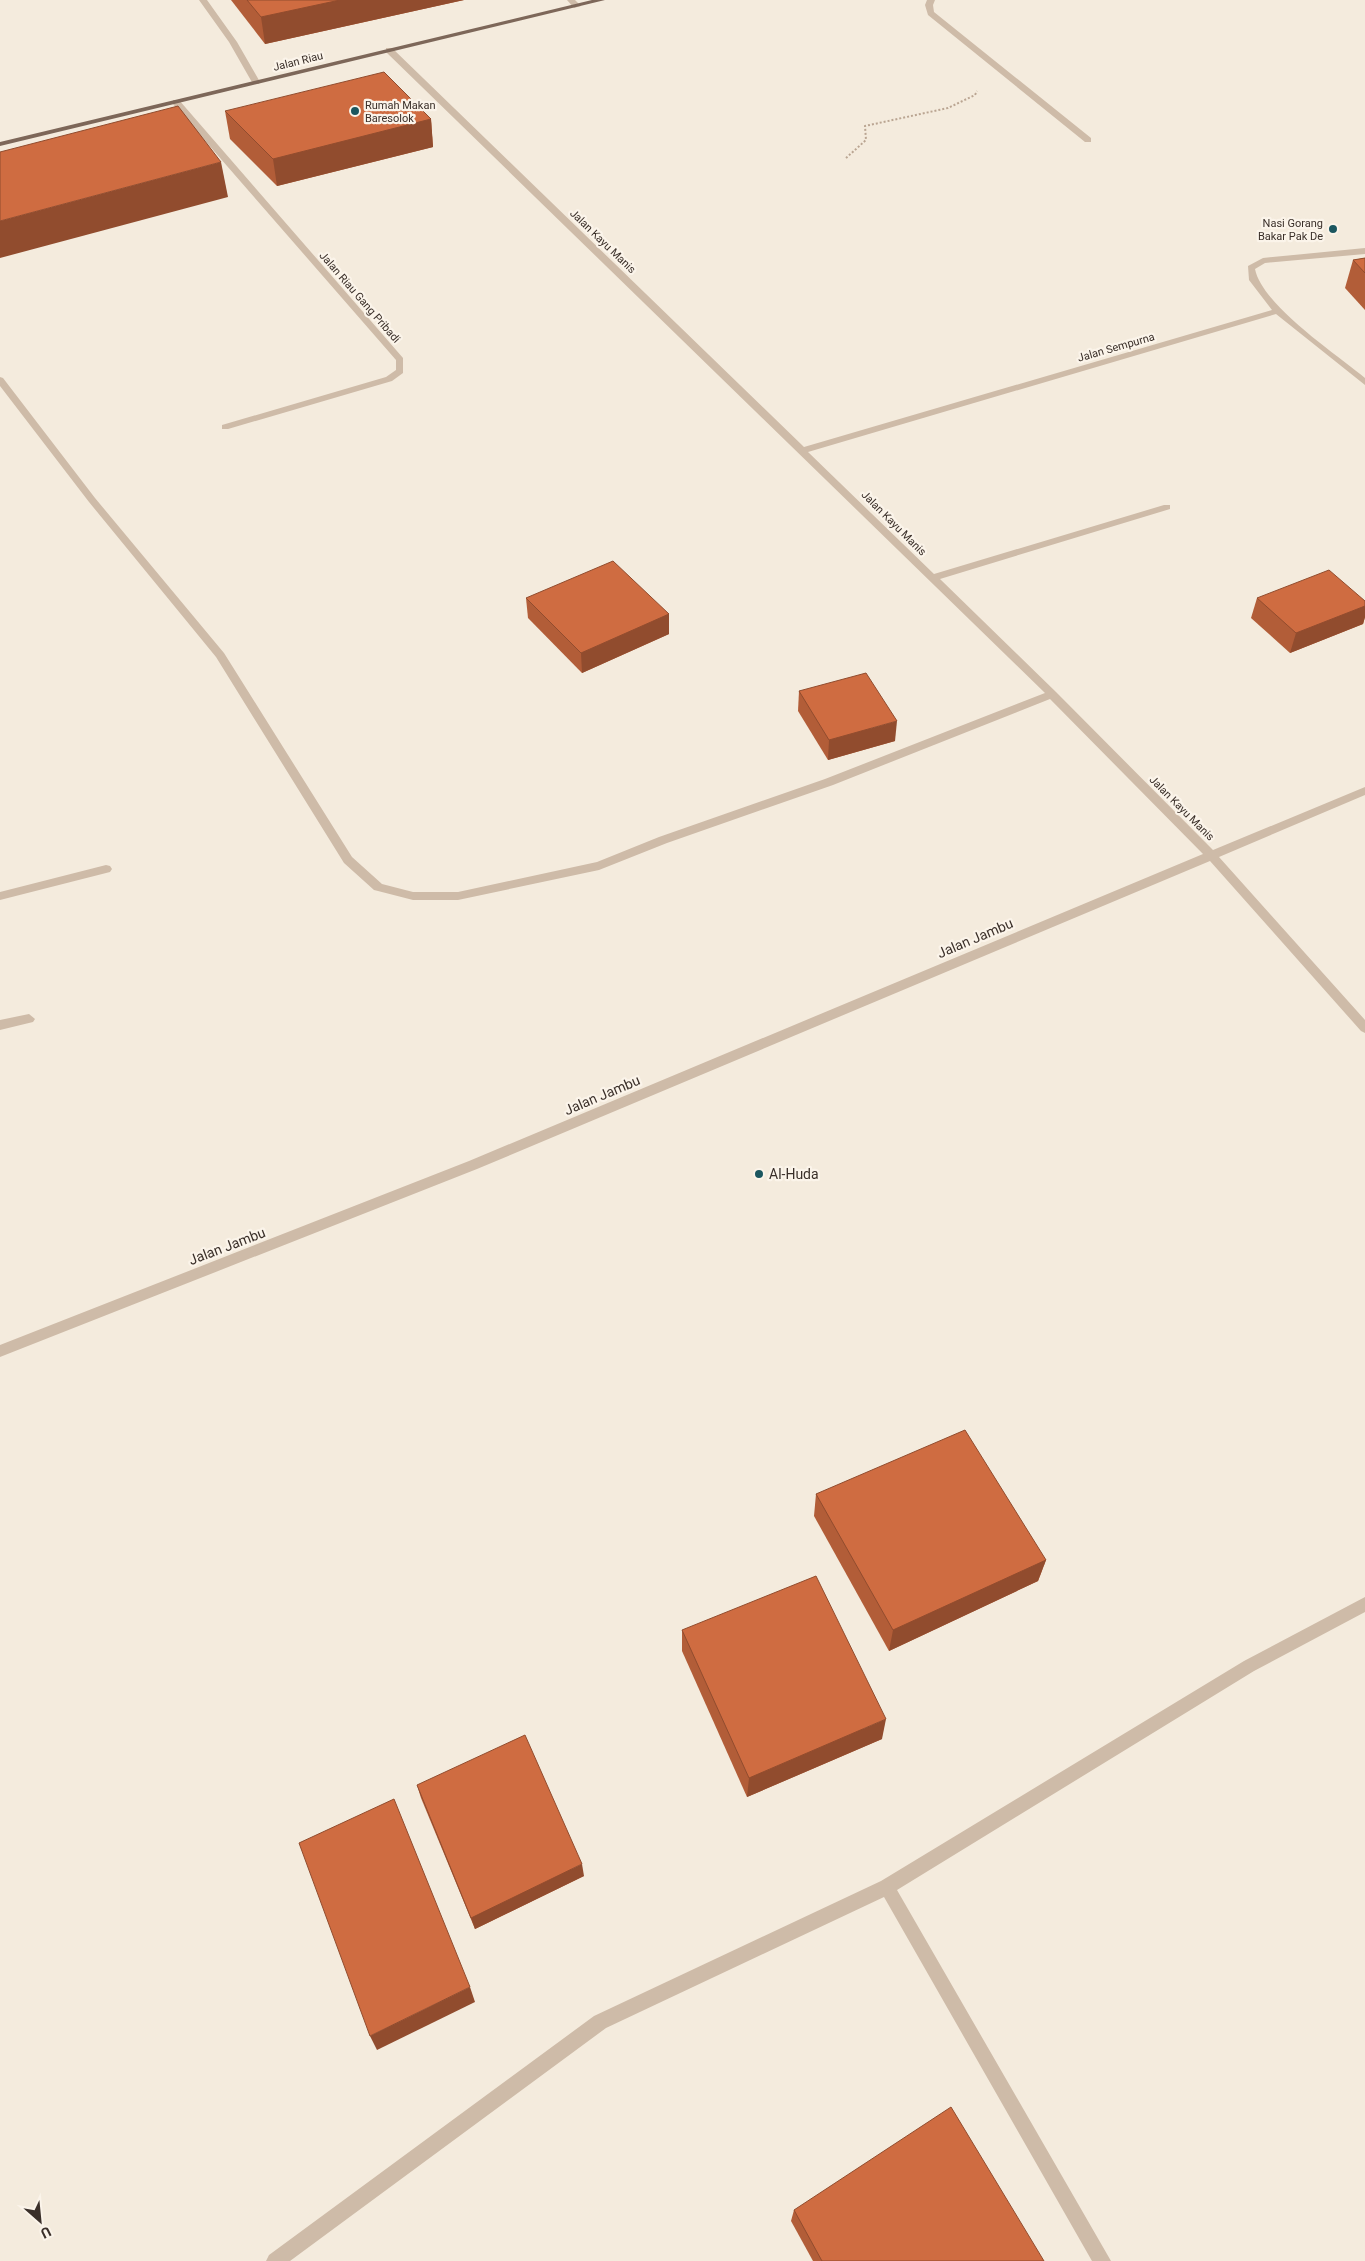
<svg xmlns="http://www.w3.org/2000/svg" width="1365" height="2261" font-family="Roboto,sans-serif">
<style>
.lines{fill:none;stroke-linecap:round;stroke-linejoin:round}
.path{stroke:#baa592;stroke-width:2;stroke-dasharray:2 2;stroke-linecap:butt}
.minor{fill:#cebba8;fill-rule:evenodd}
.major{fill:#7d6759;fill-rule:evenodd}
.wall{fill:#b25d38}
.shaded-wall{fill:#914c2e}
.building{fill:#cf6c41;stroke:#914c2e}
.poi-dot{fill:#1b565f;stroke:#fbf4ea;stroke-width:2}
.labels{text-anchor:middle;stroke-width:4.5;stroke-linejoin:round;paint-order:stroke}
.far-street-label{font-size:11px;fill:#3a2f29;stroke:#fbf4ea}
.far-poi-label{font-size:11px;fill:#3a2f29;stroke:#fbf4ea;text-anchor:start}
.street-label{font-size:14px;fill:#3a2f29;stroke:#fbf4ea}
.poi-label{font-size:14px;fill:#3a2f29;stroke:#fbf4ea;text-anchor:start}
</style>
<rect width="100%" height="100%" fill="#f4ebdd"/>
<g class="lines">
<!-- path -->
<path class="path" d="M846,158L866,140L865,126L948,108L975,95L977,91"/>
<!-- minor -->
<g class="minor">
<path d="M199,0H207L237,42L260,82L259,84H253L229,42Z"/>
<path d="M567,0H575L581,6L574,8Z"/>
<path d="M927,0H935L933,5L934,12L1091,138V142H1085L928,15L925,5Z"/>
<path d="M386,48H392L804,447L1272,310L1249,280L1248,266L1263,258L1365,248V254L1265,263L1255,269C1262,305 1336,354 1365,378V385L1276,314L808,452L934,574L1164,505H1170V509L940,579L1056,692L1213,850L1365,787V795L1219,857L1365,1020V1033L1361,1031L1210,861L477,1169L0,1357V1345L469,1161L1203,854L1050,699L833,785L667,843L599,870L458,900H413L378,891L374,890L344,863L216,657L89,502L0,386V377L3,378L95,498L224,653L352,857L382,884L413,892H458L597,862L659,837L825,779L1045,693L386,52Z"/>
<path d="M173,100H179L403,358V373L392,381L228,429H222V425L386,377L396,370V360L173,104Z"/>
<path d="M106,865L110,866L112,869L110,872L0,900V892Z"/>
<path d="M29,1014L35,1019L33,1022L0,1030V1020Z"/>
<path d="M1365,1597V1612L1254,1671L897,1890L1111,2261H1092L884,1897L606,2028L290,2261H266L269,2255L594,2016L881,1881L1244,1661Z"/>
</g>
<!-- major -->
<path class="major" d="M592,0H605L0,146V142Z"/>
</g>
<!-- wall -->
<g class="wall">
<path d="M231,0H464L265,44Z"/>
<path d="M225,111L431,119L433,147L277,186L230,139Z"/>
<path d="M1365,258V310L1345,288L1353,260Z"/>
<path d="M526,598L669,614V634L582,673L528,618Z"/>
<path d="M1257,598L1365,601V617L1363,624L1290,653L1251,618Z"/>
<path d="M799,691L895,741L828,760L798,711Z"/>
<path d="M816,1494L1046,1560L1038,1581L889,1651L814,1516Z"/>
<path d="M682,1630L882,1739L747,1797L682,1651Z"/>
<path d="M417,1785L584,1876L475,1929L421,1798Z"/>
<path d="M794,2210L1044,2261H813L791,2221Z"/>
</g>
<!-- shaded-wall -->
<g class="shaded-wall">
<path d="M340,0H464L265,44L261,17Z"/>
<path d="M431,119L433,147L277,186L273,159Z"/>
<path d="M221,162L228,197L0,258V221Z"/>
<path d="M1365,606V617L1363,624L1290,653L1296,633Z"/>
<path d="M669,614V634L582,673L581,653Z"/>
<path d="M897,721L895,741L828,760L829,740Z"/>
<path d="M1046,1560L1038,1581L889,1651L893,1630Z"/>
<path d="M886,1719L882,1739L747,1797L749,1778Z"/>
<path d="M582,1864L584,1876L475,1929L471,1918Z"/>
<path d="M470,1987L475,2002L377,2050L370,2036Z"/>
</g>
<!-- building -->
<g class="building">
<path d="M247,0H340L261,17Z"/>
<path d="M384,72L431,119L273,159L225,111Z"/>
<path d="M178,106L221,162L0,221V152Z"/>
<path d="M1365,258V273L1353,260Z"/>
<path d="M613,561L669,614L581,653L526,598Z"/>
<path d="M1329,570L1365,601V606L1296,633L1257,598Z"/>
<path d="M866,673L897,721L829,740L799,691Z"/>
<path d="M965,1430L1046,1560L893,1630L816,1494Z"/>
<path d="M816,1576L886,1719L749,1778L682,1630Z"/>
<path d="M525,1735L582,1864L471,1918L417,1785Z"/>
<path d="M394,1799L470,1987L370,2036L299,1843Z"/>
<path d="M951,2107L1044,2261H822L794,2210Z"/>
</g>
<!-- markers -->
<g class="poi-dot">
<circle cx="355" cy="111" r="5"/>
<circle cx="1333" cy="229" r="5"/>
<circle cx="759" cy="1174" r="5"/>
</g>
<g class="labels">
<!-- far-street labels -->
<g class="far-street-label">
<text transform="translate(298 61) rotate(-14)" y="4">Jalan Riau</text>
<text transform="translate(603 241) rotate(44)" y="4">Jalan Kayu Manis</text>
<text transform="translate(360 297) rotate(49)" y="4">Jalan Riau Gang Pribadi</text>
<text transform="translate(1116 347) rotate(-16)" y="4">Jalan Sempurna</text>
<text transform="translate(894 523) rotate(45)" y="4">Jalan Kayu Manis</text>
<text transform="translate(1182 808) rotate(45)" y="4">Jalan Kayu Manis</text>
</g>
<!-- far-poi labels -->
<g class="far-poi-label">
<text x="365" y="109">Rumah Makan<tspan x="365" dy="13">Baresolok</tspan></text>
<text x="1323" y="227" text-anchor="end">Nasi Gorang<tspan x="1323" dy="13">Bakar Pak De</tspan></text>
</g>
<!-- street labels -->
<g class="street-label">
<text transform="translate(975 938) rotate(-23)" y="5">Jalan Jambu</text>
<text transform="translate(602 1095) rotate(-23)" y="5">Jalan Jambu</text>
<text transform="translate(227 1246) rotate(-21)" y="5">Jalan Jambu</text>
</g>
<!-- poi labels -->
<g class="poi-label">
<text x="769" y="1179">Al-Huda</text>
</g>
</g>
<!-- north arrow -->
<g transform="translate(40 2221) rotate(153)" stroke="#fbf4ea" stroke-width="4" paint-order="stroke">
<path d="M0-4L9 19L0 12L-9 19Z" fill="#3a2f29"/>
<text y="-8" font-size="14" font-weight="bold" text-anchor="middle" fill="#3a2f29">U</text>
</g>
</svg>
